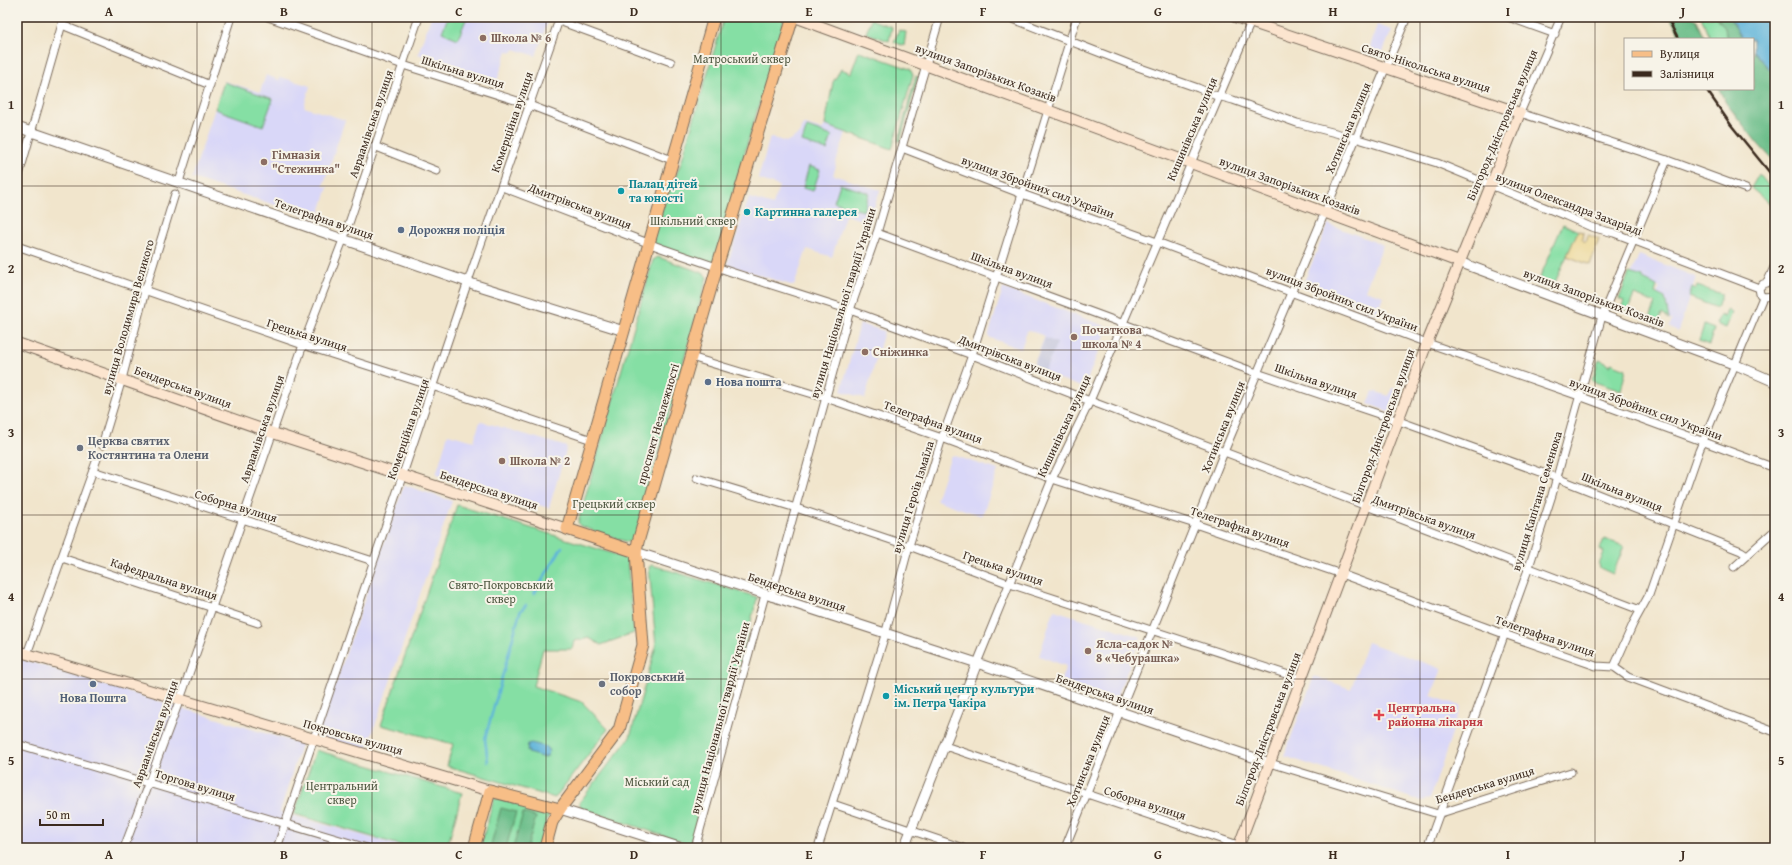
<svg xmlns="http://www.w3.org/2000/svg" width="1792" height="865" font-family="'Gentium Book Plus',serif">
<style>
.built{fill:#d9d7f8}
.industrial{fill:#c0c2dd}
.green{fill:#85dfa4;stroke:#608461}
.forest{fill:#6cbe8a;stroke:#547454}
.sand{fill:#eeda9e;stroke:#94825e}
.water{fill:#5db4da;stroke:#4c6f7c}
.lines{fill:none;stroke-linecap:round;stroke-linejoin:round}
.stream{stroke:#5db4da;stroke-width:2.5}
.minor-casing{stroke:#7b6b5b;stroke-width:9}
.tertiary-casing{stroke:#7b6b5b;stroke-width:11}
.secondary-casing{stroke:#7b6b5b;stroke-width:12}
.primary-casing{stroke:#7b6b5b;stroke-width:13}
.minor{stroke:#fff;stroke-width:7}
.tertiary{stroke:#fff;stroke-width:9}
.secondary{stroke:#fce5cf;stroke-width:10}
.primary{stroke:#f7be87;stroke-width:11}
.rail{stroke:#3b2a1e;stroke-width:2.5}
.grid{fill:none;stroke:#3b2a1e;stroke-width:1;stroke-opacity:0.55}
.education-dot{fill:#8d6e63;stroke:#f7f3e8;stroke-width:1.5}
.culture-dot{fill:#0f9aa8;stroke:#f7f3e8;stroke-width:1.5}
.service-dot{fill:#5c6f8a;stroke:#f7f3e8;stroke-width:1.5}
.worship-dot{fill:#6b7280;stroke:#f7f3e8;stroke-width:1.5}
.health-dot{fill:#e0444e;stroke:#f7f3e8;stroke-width:1.5}
.labels{text-anchor:middle;stroke-width:4;stroke-linejoin:round;paint-order:stroke}
.education-label{font-size:12px;font-weight:bold;fill:#785e54;stroke:#f7f3e8;text-anchor:start}
.park-label{font-size:12px;fill:#4e5740;stroke:#f7f3e8}
.street-label{font-size:12px;fill:#3b2a1e;stroke:#f7f3e8}
.culture-label{font-size:12px;font-weight:bold;fill:#0d838f;stroke:#f7f3e8;text-anchor:start}
.service-label{font-size:12px;font-weight:bold;fill:#4e5e75;stroke:#f7f3e8;text-anchor:start}
.worship-label{font-size:12px;font-weight:bold;fill:#5b616d;stroke:#f7f3e8;text-anchor:start}
.health-label{font-size:12px;font-weight:bold;fill:#be3a42;stroke:#f7f3e8;text-anchor:start}
.neatline{fill:none;stroke:#3b2a1e;stroke-width:1.5}
.grid-label{font-size:13px;text-anchor:middle;font-weight:bold;fill:#3b2a1e}
</style>
<rect width="100%" height="100%" fill="#f7f3e8"/>
<filter id="ink" filterUnits="userSpaceOnUse"><feTurbulence type="fractalNoise" baseFrequency=".025" numOctaves="2"/><feDisplacementMap in="SourceGraphic" scale="8" xChannelSelector="R" yChannelSelector="G"/><feConvolveMatrix kernelMatrix="1 2 1 2 8 2 1 2 1" color-interpolation-filters="sRGB"/></filter>
<filter id="wash" filterUnits="userSpaceOnUse"><feTurbulence type="fractalNoise" baseFrequency=".012" numOctaves="4" result="noise"/><feDisplacementMap in="SourceGraphic" scale="16" xChannelSelector="R" yChannelSelector="G"/><feGaussianBlur stdDeviation="0.9" result="paint"/><feColorMatrix in="noise" values="0 0 0 0 0 0 0 0 0 0 0 0 0 0 0 0 0 1.4 0 .05"/><feComposite in="paint" operator="in"/></filter>
<g filter="url(#wash)">
<rect width="100%" height="100%" fill="#f1e5cc"/>
<!-- built -->
<g class="built">
<path d="M431,17H549L536,56L514,49L513,52L507,51L497,81L418,54Z"/>
<path d="M1377,25L1392,30L1382,54L1369,50Z"/>
<path d="M266,75L279,80L281,77L310,86L304,107L345,120L323,186L328,187L318,219L192,178L224,81L260,92Z"/>
<path d="M803,124L822,130L825,125L846,133L835,165L836,166L833,175L880,190L869,222L845,215L832,257L807,249L794,286L727,265L749,198L773,205L779,186L758,179L770,137L786,142L800,134Z"/>
<path d="M1328,224L1383,245L1365,290L1383,296L1376,314L1302,287Z"/>
<path d="M1639,255L1696,277L1678,331L1669,327L1672,320L1669,319L1665,298L1657,294L1660,288L1643,279V277L1631,274Z"/>
<path d="M1003,288L1108,327L1084,388L1032,369L1045,336L1027,330L1021,349L988,337Z"/>
<path d="M860,324L884,331L865,398L841,391Z"/>
<path d="M1398,387L1402,389L1393,413L1368,404L1373,391L1389,396L1392,388L1397,389Z"/>
<path d="M480,421L567,447L549,508L436,475L448,434L474,441Z"/>
<path d="M951,455L998,470L982,516L936,500Z"/>
<path d="M404,485L452,501L366,752L317,737Z"/>
<path d="M1054,610L1141,637L1115,701L1060,682L1066,666L1039,656Z"/>
<path d="M1367,642L1442,669L1431,696L1461,706L1430,799L1421,801L1284,756L1314,676L1351,689Z"/>
<path d="M17,658L301,744L280,812L407,848H17Z"/>
</g>
<!-- industrial -->
<path class="industrial" d="M1045,338L1057,343L1044,373L1032,369Z"/>
<!-- green -->
<g class="green">
<path d="M448,17H467L458,39L442,32Z"/>
<path d="M724,17H782L784,21L736,182L717,267L648,243L681,163Z"/>
<path d="M872,17V20L892,27L889,41L866,33Z"/>
<path d="M1701,17H1717L1725,28L1727,39H1711Z"/>
<path d="M899,30L906,32L904,46L894,42Z"/>
<path d="M859,51L910,69L913,75L892,149L825,125L833,82L841,69L851,73Z"/>
<path d="M916,76L918,77L900,141H898Z"/>
<path d="M224,82L273,99L263,126L215,109Z"/>
<path d="M807,127L832,136L827,150L802,142Z"/>
<path d="M809,166L820,170L813,191L803,188Z"/>
<path d="M1759,174L1775,194V208L1751,188Z"/>
<path d="M840,184L869,193L863,211L834,202Z"/>
<path d="M1563,224L1578,231L1553,287L1538,282Z"/>
<path d="M658,257L703,273L707,277L634,541L627,542L580,526L578,522L653,260Z"/>
<path d="M1629,273L1643,277V279L1657,286L1655,293L1665,298L1669,319L1662,314L1659,322L1650,318L1656,303L1634,295L1628,310L1621,308L1624,301L1619,299Z"/>
<path d="M1697,286L1722,294L1717,308L1689,297L1692,287L1696,289Z"/>
<path d="M1727,310L1732,313L1726,328L1716,324L1720,315L1725,316Z"/>
<path d="M1704,325L1714,329L1709,345L1699,341Z"/>
<path d="M1599,359L1606,362V364L1610,366L1611,363L1626,369L1621,391L1592,381Z"/>
<path d="M457,505L627,558L634,633L601,645L589,638L574,641L572,649H543L533,686L582,702L608,729L555,798L447,766L453,744L381,725Z"/>
<path d="M1604,539L1624,546L1613,574L1600,568L1599,565L1604,552L1600,549Z"/>
<path d="M652,565L757,597V599L691,842L688,844L581,808L579,803L630,737L656,646L649,567Z"/>
<path d="M316,750L462,793L447,848H410L294,814Z"/>
<path d="M494,798L550,813L547,819L538,848H480Z"/>
</g>
<!-- forest -->
<g class="forest">
<path d="M1670,17H1691L1697,20L1705,39H1682Z"/>
<path d="M1717,17H1729L1743,39H1727L1725,28Z"/>
<path d="M1753,51L1775,75V162L1758,144L1726,103L1719,89H1753Z"/>
<path d="M501,808L516,812L506,848H490Z"/>
<path d="M523,813L536,817L527,848H513Z"/>
</g>
<!-- sand -->
<path class="sand" d="M1578,231L1583,232L1582,240L1586,242L1588,235L1599,239L1590,265L1567,256Z"/>
<!-- water -->
<g class="water">
<path d="M1729,17H1775V75L1753,51V39H1743Z"/>
<path d="M531,743L547,747V749L549,750L548,756H545V758L528,753L529,751H527L528,744Z"/>
</g>
<g class="lines">
<!-- stream -->
<g class="stream">
<path d="M534,594L562,547"/>
<path d="M488,762L485,739L520,612L526,605"/>
</g>
</g>
</g>
<g filter="url(#ink)">
<g class="lines">
<!-- minor casing -->
<g class="minor-casing">
<g id="minor">
<path d="M268,17L403,65L524,103L672,160"/>
<path d="M1008,17L1129,64L1198,88L1214,95L1233,100L1297,123L1355,138L1437,163L1566,216L1591,227L1614,233L1759,288"/>
<path d="M1508,17L1555,34"/>
<path d="M1561,17L1520,113L1667,160L1746,189"/>
<path d="M559,21L671,62"/>
<path d="M62,25L210,85"/>
<path d="M374,146L437,171"/>
<path d="M902,148L1022,194L1157,242L1419,340L1579,396L1775,468"/>
<path d="M17,182L64,17"/>
<path d="M179,182L231,17"/>
<path d="M502,187L661,248L731,272L850,310L972,355L1090,401L1640,610"/>
<path d="M877,233L1257,373L1399,421L1557,478L1741,551L1747,555"/>
<path d="M17,246L303,345L441,389L592,440"/>
<path d="M1775,265L1767,283L1763,284L1759,288L1760,294L1763,297L1775,296"/>
<path d="M691,357L826,398L942,438L1052,479L1195,524L1341,574L1504,634L1596,666L1614,667L1628,677L1775,732"/>
<path d="M102,445L122,379L145,291L175,194"/>
<path d="M93,471L373,561"/>
<path d="M697,478L796,508L909,546L1010,584L1301,679"/>
<path d="M62,558L258,623"/>
<path d="M1734,567L1775,530"/>
<path d="M771,597L850,310L877,233L940,17"/>
<path d="M27,654L97,459"/>
<path d="M977,663L1052,479L1090,401L1253,17"/>
<path d="M1614,667L1633,624L1649,595L1699,451L1763,297"/>
<path d="M17,744L367,848"/>
<path d="M945,746L1247,848"/>
<path d="M1270,763L1438,814L1571,772"/>
<path d="M833,804L963,848"/>
<path d="M124,848L183,691L303,345L346,232L419,17"/>
<path d="M277,848L465,290L560,17"/>
<path d="M695,848L765,595"/>
<path d="M818,848L885,635L909,546L942,438L972,355L1077,17"/>
<path d="M1065,848L1224,452L1407,17"/>
<path d="M1427,848L1529,567L1552,495L1602,316L1667,160"/>
</g>
</g>
<!-- tertiary casing -->
<g class="tertiary-casing">
<g id="tertiary">
<path d="M17,127L476,285L624,331"/>
<path d="M1459,262L1736,365L1775,382"/>
<path d="M636,552L977,663L1270,763"/>
<path d="M560,809L682,848"/>
<path d="M904,848L977,663"/>
</g>
</g>
<!-- secondary casing -->
<g class="secondary-casing">
<g id="secondary">
<path d="M795,17L1459,262"/>
<path d="M1235,17L1520,113L1427,343L1238,848"/>
<path d="M17,343L273,433L567,529"/>
<path d="M17,651L490,791"/>
</g>
</g>
<!-- primary casing -->
<g class="primary-casing">
<g id="primary">
<path d="M636,552L567,529L714,17"/>
<path d="M474,848L490,791L560,809"/>
<path d="M545,848L552,822L560,809L619,730L643,645L636,552L638,542L717,267L793,17"/>
</g>
</g>
<!-- minor -->
<use href="#minor" class="minor"/>
<!-- tertiary -->
<use href="#tertiary" class="tertiary"/>
<!-- secondary -->
<use href="#secondary" class="secondary"/>
<!-- primary -->
<use href="#primary" class="primary"/>
<!-- rail -->
<g class="rail">
<path d="M1667,17L1678,39"/>
<path d="M1706,89L1731,125L1775,179"/>
</g>
</g>
</g>
<!-- grid -->
<path class="grid" d="M197,17V848M372,17V848M546,17V848M721,17V848M896,17V848M1071,17V848M1246,17V848M1420,17V848M1595,17V848M17,186H1775M17,350H1775M17,515H1775M17,679H1775"/>
<!-- markers -->
<g class="education-dot">
<circle cx="483" cy="38" r="4"/>
<circle cx="264" cy="162" r="4"/>
<circle cx="1074" cy="337" r="4"/>
<circle cx="865" cy="352" r="4"/>
<circle cx="502" cy="461" r="4"/>
<circle cx="1088" cy="651" r="4"/>
</g>
<g class="culture-dot">
<circle cx="621" cy="191" r="4"/>
<circle cx="747" cy="212" r="4"/>
<circle cx="886" cy="696" r="4"/>
</g>
<g class="service-dot">
<circle cx="401" cy="230" r="4"/>
<circle cx="708" cy="382" r="4"/>
<circle cx="93" cy="684" r="4"/>
</g>
<g class="worship-dot">
<circle cx="80" cy="448" r="4"/>
<circle cx="602" cy="684" r="4"/>
</g>
<path class="health-dot" d="M1377 709h4v4h4v4h-4v4h-4v-4h-4v-4h4z"/>
<g class="labels">
<!-- education labels -->
<g class="education-label">
<text x="491" y="42">Школа № 6</text>
<text x="272" y="159">Гімназія<tspan x="272" dy="14">"Стежинка"</tspan></text>
<text x="1082" y="334">Початкова<tspan x="1082" dy="14">школа № 4</tspan></text>
<text x="873" y="356">Сніжинка</text>
<text x="510" y="465">Школа № 2</text>
<text x="1096" y="648">Ясла-садок №<tspan x="1096" dy="14">8 «Чебурашка»</tspan></text>
</g>
<!-- park labels -->
<g class="park-label">
<text x="742" y="63">Матроський сквер</text>
<text x="693" y="225">Шкільний сквер</text>
<text x="614" y="508">Грецький сквер</text>
<text x="501" y="589">Свято-Покровський<tspan x="501" dy="14">сквер</tspan></text>
<text x="657" y="786">Міський сад</text>
<text x="342" y="790">Центральний<tspan x="342" dy="14">сквер</tspan></text>
</g>
<!-- street labels -->
<g class="street-label">
<text transform="translate(1426 68) rotate(18)" y="4">Свято-Нікольська вулиця</text>
<text transform="translate(463 72) rotate(17)" y="4">Шкільна вулиця</text>
<text transform="translate(986 73) rotate(20)" y="4">вулиця Запорізьких Козаків</text>
<text transform="translate(512 122) rotate(-71)" y="4">Комерційна вулиця</text>
<text transform="translate(371 124) rotate(-71)" y="4">Авраамівська вулиця</text>
<text transform="translate(1502 125) rotate(-67)" y="4">Білгород-Дністровська вулиця</text>
<text transform="translate(1348 128) rotate(-67)" y="4">Хотинська вулиця</text>
<text transform="translate(1192 129) rotate(-67)" y="4">Кишинівська вулиця</text>
<text transform="translate(1290 186) rotate(20)" y="4">вулиця Запорізьких Козаків</text>
<text transform="translate(1038 187) rotate(20)" y="4">вулиця Збройних сил України</text>
<text transform="translate(1569 204) rotate(21)" y="4">вулиця Олександра Захаріаді</text>
<text transform="translate(580 206) rotate(21)" y="4">Дмитрівська вулиця</text>
<text transform="translate(324 219) rotate(19)" y="4">Телеграфна вулиця</text>
<text transform="translate(1012 270) rotate(20)" y="4">Шкільна вулиця</text>
<text transform="translate(1594 298) rotate(20)" y="4">вулиця Запорізьких Козаків</text>
<text transform="translate(1342 299) rotate(21)" y="4">вулиця Збройних сил України</text>
<text transform="translate(843 303) rotate(-73)" y="4">вулиця Національної гвардії України</text>
<text transform="translate(128 317) rotate(-74)" y="4">вулиця Володимира Великого</text>
<text transform="translate(307 335) rotate(18)" y="4">Грецька вулиця</text>
<text transform="translate(1010 358) rotate(21)" y="4">Дмитрівська вулиця</text>
<text transform="translate(1316 381) rotate(19)" y="4">Шкільна вулиця</text>
<text transform="translate(183 387) rotate(20)" y="4">Бендерська вулиця</text>
<text transform="translate(1646 409) rotate(20)" y="4">вулиця Збройних сил України</text>
<text transform="translate(933 422) rotate(20)" y="4">Телеграфна вулиця</text>
<text transform="translate(658 424) rotate(-74)" y="4">проспект Незалежності</text>
<text transform="translate(1064 426) rotate(-65)" y="4">Кишинівська вулиця</text>
<text transform="translate(1383 426) rotate(-70)" y="4">Білгород-Дністровська вулиця</text>
<text transform="translate(1223 427) rotate(-68)" y="4">Хотинська вулиця</text>
<text transform="translate(262 429) rotate(-71)" y="4">Авраамівська вулиця</text>
<text transform="translate(408 429) rotate(-71)" y="4">Комерційна вулиця</text>
<text transform="translate(489 490) rotate(18)" y="4">Бендерська вулиця</text>
<text transform="translate(1622 492) rotate(22)" y="4">Шкільна вулиця</text>
<text transform="translate(913 497) rotate(-73)" y="4">вулиця Героїв Ізмаїла</text>
<text transform="translate(1537 501) rotate(-73)" y="4">вулиця Капітана Семенюка</text>
<text transform="translate(236 506) rotate(17)" y="4">Соборна вулиця</text>
<text transform="translate(1424 517) rotate(20)" y="4">Дмитрівська вулиця</text>
<text transform="translate(1240 527) rotate(19)" y="4">Телеграфна вулиця</text>
<text transform="translate(1003 568) rotate(19)" y="4">Грецька вулиця</text>
<text transform="translate(164 579) rotate(18)" y="4">Кафедральна вулиця</text>
<text transform="translate(797 592) rotate(18)" y="4">Бендерська вулиця</text>
<text transform="translate(1545 636) rotate(19)" y="4">Телеграфна вулиця</text>
<text transform="translate(1105 694) rotate(19)" y="4">Бендерська вулиця</text>
<text transform="translate(720 718) rotate(-75)" y="4">вулиця Національної гвардії України</text>
<text transform="translate(1268 729) rotate(-69)" y="4">Білгород-Дністровська вулиця</text>
<text transform="translate(155 734) rotate(-70)" y="4">Авраамівська вулиця</text>
<text transform="translate(353 737) rotate(16)" y="4">Покровська вулиця</text>
<text transform="translate(1088 761) rotate(-68)" y="4">Хотинська вулиця</text>
<text transform="translate(195 785) rotate(17)" y="4">Торгова вулиця</text>
<text transform="translate(1485 785) rotate(-17)" y="4">Бендерська вулиця</text>
<text transform="translate(1145 803) rotate(18)" y="4">Соборна вулиця</text>
</g>
<!-- culture labels -->
<g class="culture-label">
<text x="629" y="188">Палац дітей<tspan x="629" dy="14">та юності</tspan></text>
<text x="755" y="216">Картинна галерея</text>
<text x="894" y="693">Міський центр культури<tspan x="894" dy="14">ім. Петра Чакіра</tspan></text>
</g>
<!-- service labels -->
<g class="service-label">
<text x="409" y="234">Дорожня поліція</text>
<text x="716" y="386">Нова пошта</text>
<text x="93" y="702" text-anchor="middle">Нова Пошта</text>
</g>
<!-- worship labels -->
<g class="worship-label">
<text x="88" y="445">Церква святих<tspan x="88" dy="14">Костянтина та Олени</tspan></text>
<text x="610" y="681">Покровський<tspan x="610" dy="14">собор</tspan></text>
</g>
<!-- health labels -->
<g class="health-label">
<text x="1388" y="712">Центральна<tspan x="1388" dy="14">районна лікарня</tspan></text>
</g>
</g>
<!-- margin -->
<rect width="1792" height="865" fill="none" stroke="#f7f3e8" stroke-width="44"/>
<!-- legend -->
<rect x="1624" y="38" width="130" height="52" fill="#f7f3e8" stroke="#aca397"/>
<rect x="1632" y="51" width="20" height="6" fill="#f7be87" stroke="#aca397"/>
<text x="1660" y="58" font-size="12" fill="#3b2a1e">Вулиця</text>
<rect x="1632" y="71" width="20" height="6" fill="#3b2a1e" stroke="#aca397"/>
<text x="1660" y="78" font-size="12" fill="#3b2a1e">Залізниця</text>
<!-- scale -->
<path d="M40 819v6h63v-6" fill="none" stroke="#3b2a1e" stroke-width="2"/>
<text x="46" y="819" font-size="12" fill="#3b2a1e" stroke="#f7f3e8" stroke-width="3" paint-order="stroke">50 m</text>
<rect x="22" y="22" width="1748" height="821" class="neatline"/>
<g class="grid-label">
<text x="109" y="16">A</text>
<text x="284" y="16">B</text>
<text x="459" y="16">C</text>
<text x="634" y="16">D</text>
<text x="809" y="16">E</text>
<text x="983" y="16">F</text>
<text x="1158" y="16">G</text>
<text x="1333" y="16">H</text>
<text x="1508" y="16">I</text>
<text x="1683" y="16">J</text>
<text x="11" y="109">1</text>
<text x="1781" y="109">1</text>
<text x="11" y="273">2</text>
<text x="1781" y="273">2</text>
<text x="11" y="437">3</text>
<text x="1781" y="437">3</text>
<text x="11" y="601">4</text>
<text x="1781" y="601">4</text>
<text x="11" y="765">5</text>
<text x="1781" y="765">5</text>
<text x="109" y="859">A</text>
<text x="284" y="859">B</text>
<text x="459" y="859">C</text>
<text x="634" y="859">D</text>
<text x="809" y="859">E</text>
<text x="983" y="859">F</text>
<text x="1158" y="859">G</text>
<text x="1333" y="859">H</text>
<text x="1508" y="859">I</text>
<text x="1683" y="859">J</text>
</g>
</svg>
